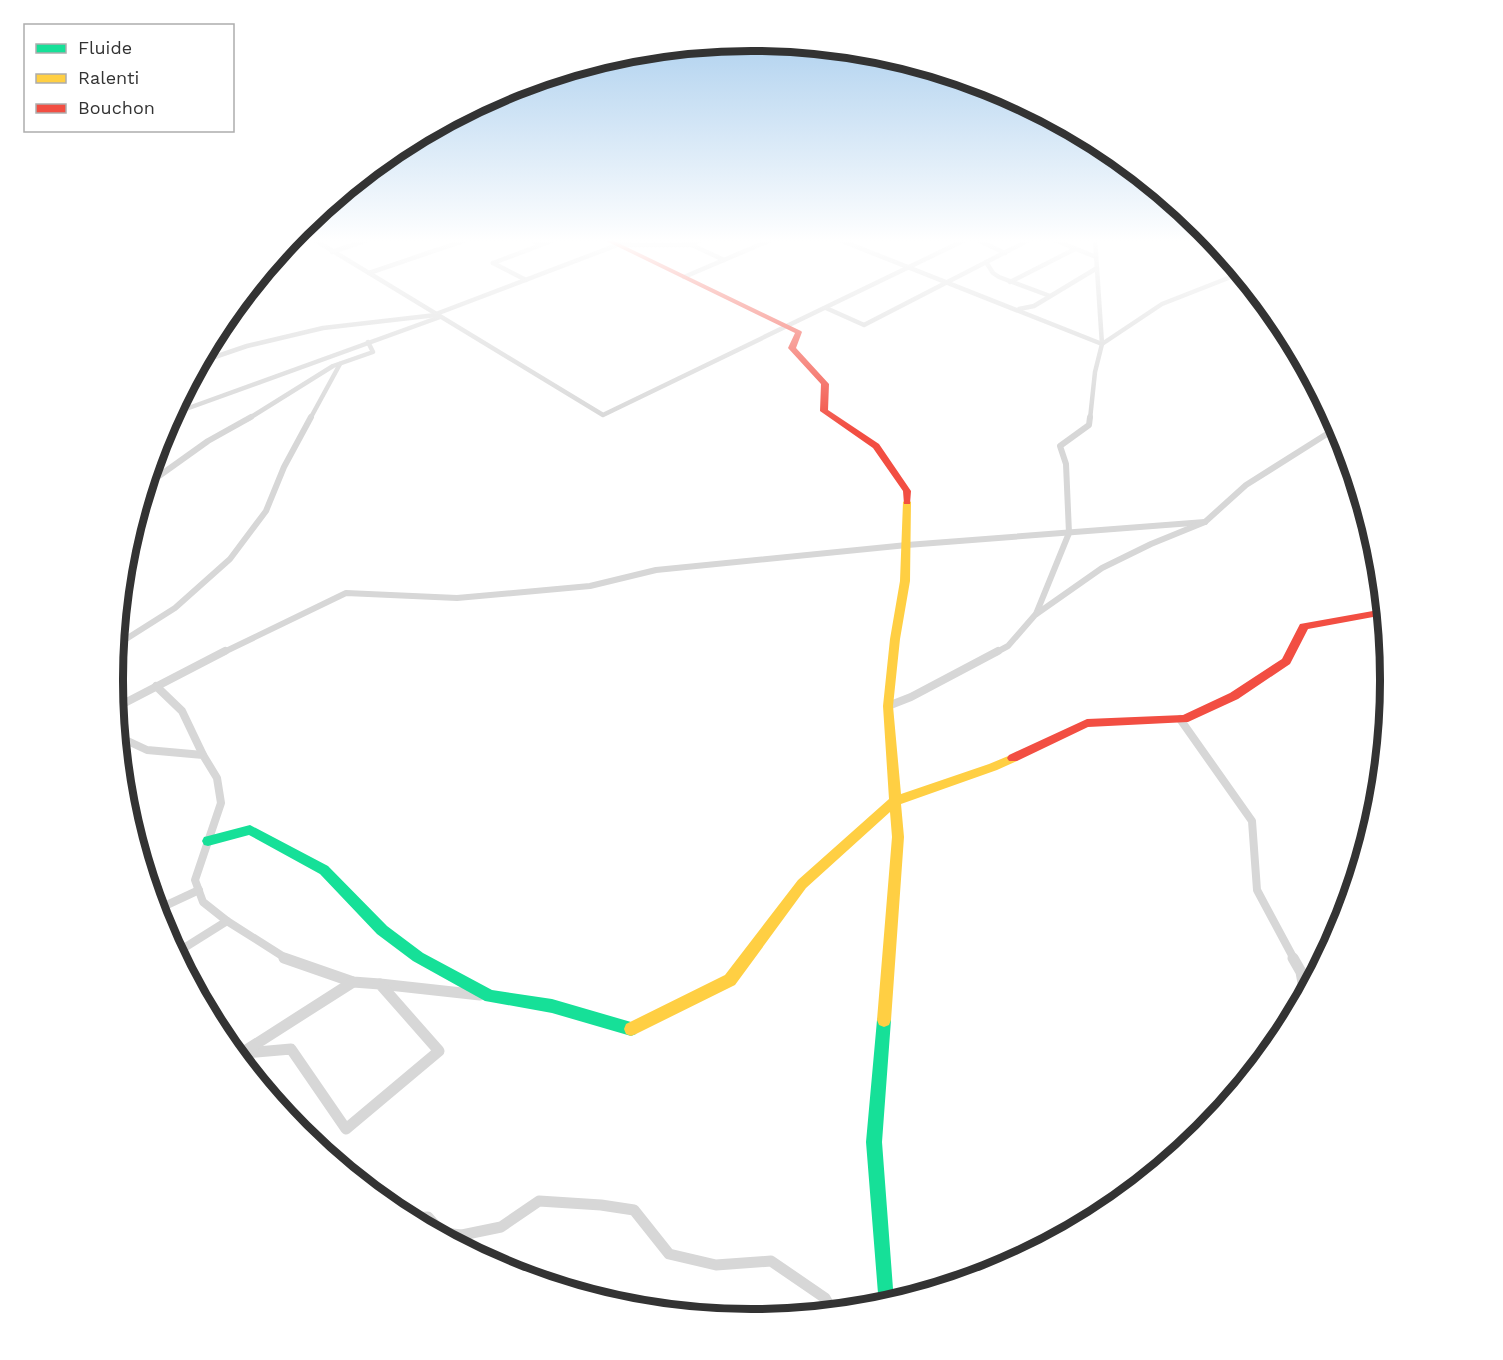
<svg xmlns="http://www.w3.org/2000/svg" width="1503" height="1360" font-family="'Work Sans',sans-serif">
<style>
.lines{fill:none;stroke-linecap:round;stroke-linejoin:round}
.street-far3{stroke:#d7d7d7;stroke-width:4.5}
.street-far2{stroke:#d7d7d7;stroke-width:6}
.street-far1{stroke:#d7d7d7;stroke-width:8}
.street{stroke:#d7d7d7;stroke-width:11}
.fast{fill:#16e098;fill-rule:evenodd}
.slow{fill:#ffcf43;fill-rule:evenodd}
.jam{fill:#f24e42;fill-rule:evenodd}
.rim{fill:none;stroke:#333;stroke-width:8}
</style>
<rect width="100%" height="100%" fill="#fff"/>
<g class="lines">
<!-- street-far3 -->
<g class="street-far3">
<path d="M313,239L603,415L967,239"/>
<path d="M529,239L541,245"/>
<path d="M679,239L724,260"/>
<path d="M837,239L1102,344L1162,304L1241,273"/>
<path d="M975,239L1005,253"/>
<path d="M1052,239L1096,257"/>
<path d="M625,245H690L704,239"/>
<path d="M332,252L370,239"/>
<path d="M986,262L993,273L999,277L1050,296"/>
<path d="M493,263L557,239"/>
<path d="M493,263L526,280"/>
<path d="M369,273L469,239"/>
<path d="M684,277L773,239"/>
<path d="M1010,282L1075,249"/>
<path d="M826,308L864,325L1031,239"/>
<path d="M1019,309L1034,306L1097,268"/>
<path d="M436,314L633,239"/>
<path d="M200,362L247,346L323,328L436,315"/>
<path d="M172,414L440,317"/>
<path d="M248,419L333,366L373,352L368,342"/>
<path d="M310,419L340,364"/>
<path d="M1090,419L1095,372L1102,344L1095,239"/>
</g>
<!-- street-far2 -->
<g class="street-far2">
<path d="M145,486L208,441L251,417"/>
<path d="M1036,614L1069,533L1066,464L1060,446L1089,425L1090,417"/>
<path d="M115,646L175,608L230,559L266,511L284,467L311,417"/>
<path d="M222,653L346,593L457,598L590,586L656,570L907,545L1205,522"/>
<path d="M995,653L1008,646L1035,615L1102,568L1151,544L1205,522L1246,485L1330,432L1336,423"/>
</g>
<!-- street-far1 -->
<g class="street-far1">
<path d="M156,686L182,711L203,755"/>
<path d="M888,706L911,697L998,651"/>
<path d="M115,708L225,651"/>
<path d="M1180,719L1252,821L1257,890L1294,959"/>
<path d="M117,736L147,750L203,755L217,778L221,803L195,880L203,902L227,921L287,959"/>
<path d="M156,910L199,890"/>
<path d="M176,953L227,921"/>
</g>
<!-- street -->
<g class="street">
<path d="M1293,958L1301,972L1305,994"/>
<path d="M380,984L480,995"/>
<path d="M244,1053L291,1049L346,1129L439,1051L380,984L353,982L284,958"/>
<path d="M237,1056L353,982"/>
<path d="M409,1218L428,1217L442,1233L462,1235L501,1227L539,1201L601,1205L634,1210L669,1254L716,1265L771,1261L825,1298L833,1312"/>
</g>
<!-- fast -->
<g class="fast">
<path d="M250,825L328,866L387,926L423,953L492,990L552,999L631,1022L636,1024L638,1029L636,1034L631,1036L552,1013L485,1001L413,961L377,934L320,874L249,835L208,846L204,845L202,841L204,837L208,836Z"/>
<path d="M884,1013L889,1015L891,1020L882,1142L894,1302L879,1306L866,1142L877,1020L879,1015Z"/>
</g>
<!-- slow -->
<path class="slow" d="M907,499L911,502L910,581L900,639L893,706L901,794L989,764L1013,754L1017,755L1019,758L1017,761L997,770L901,804L904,837L891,1020L889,1025L884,1027L879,1025L877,1020L892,837L890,812L806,888L735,985L636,1034L631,1036L626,1034L624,1029L626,1024L725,975L798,880L889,799L883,706L890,639L900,581L903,502Z"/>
<!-- jam -->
<g class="jam">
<path d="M602,239H610L801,331L802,332L796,348L829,384L828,410L879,444L911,491L910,504H904L903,491L873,448L820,411L821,384L788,348L795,333Z"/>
<path d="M1384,609V615L1308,629L1290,664L1238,699L1188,722L1088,727L1017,761H1009L1007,758L1009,755L1087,719L1183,715L1230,693L1282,659L1300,624Z"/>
</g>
</g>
<!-- sky -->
<linearGradient id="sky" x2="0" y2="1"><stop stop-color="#a3caec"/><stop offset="0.56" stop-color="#fff"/><stop offset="1" stop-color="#fff" stop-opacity="0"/></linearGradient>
<rect width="1503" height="430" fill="url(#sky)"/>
<!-- crop -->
<path d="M0 0H1503V1360H0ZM751 51H752A628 628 0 0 1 1380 679V681A628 628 0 0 1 752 1309H751A628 628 0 0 1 123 681V679A628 628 0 0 1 751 51Z" fill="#fff" fill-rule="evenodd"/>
<path class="rim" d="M751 51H752A628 628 0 0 1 1380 679V681A628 628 0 0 1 752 1309H751A628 628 0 0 1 123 681V679A628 628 0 0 1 751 51Z"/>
<!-- legend -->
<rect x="24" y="24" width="210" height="108" fill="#ffffff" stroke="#adadad" stroke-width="1.5"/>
<rect x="36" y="44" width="30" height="9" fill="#16e098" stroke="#adadad" stroke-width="1.5"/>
<text x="78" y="54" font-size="18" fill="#333333">Fluide</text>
<rect x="36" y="74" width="30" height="9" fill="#ffcf43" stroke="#adadad" stroke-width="1.5"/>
<text x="78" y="84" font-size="18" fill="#333333">Ralenti</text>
<rect x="36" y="104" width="30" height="9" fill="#f24e42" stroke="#adadad" stroke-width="1.5"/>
<text x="78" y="114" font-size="18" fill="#333333">Bouchon</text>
</svg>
